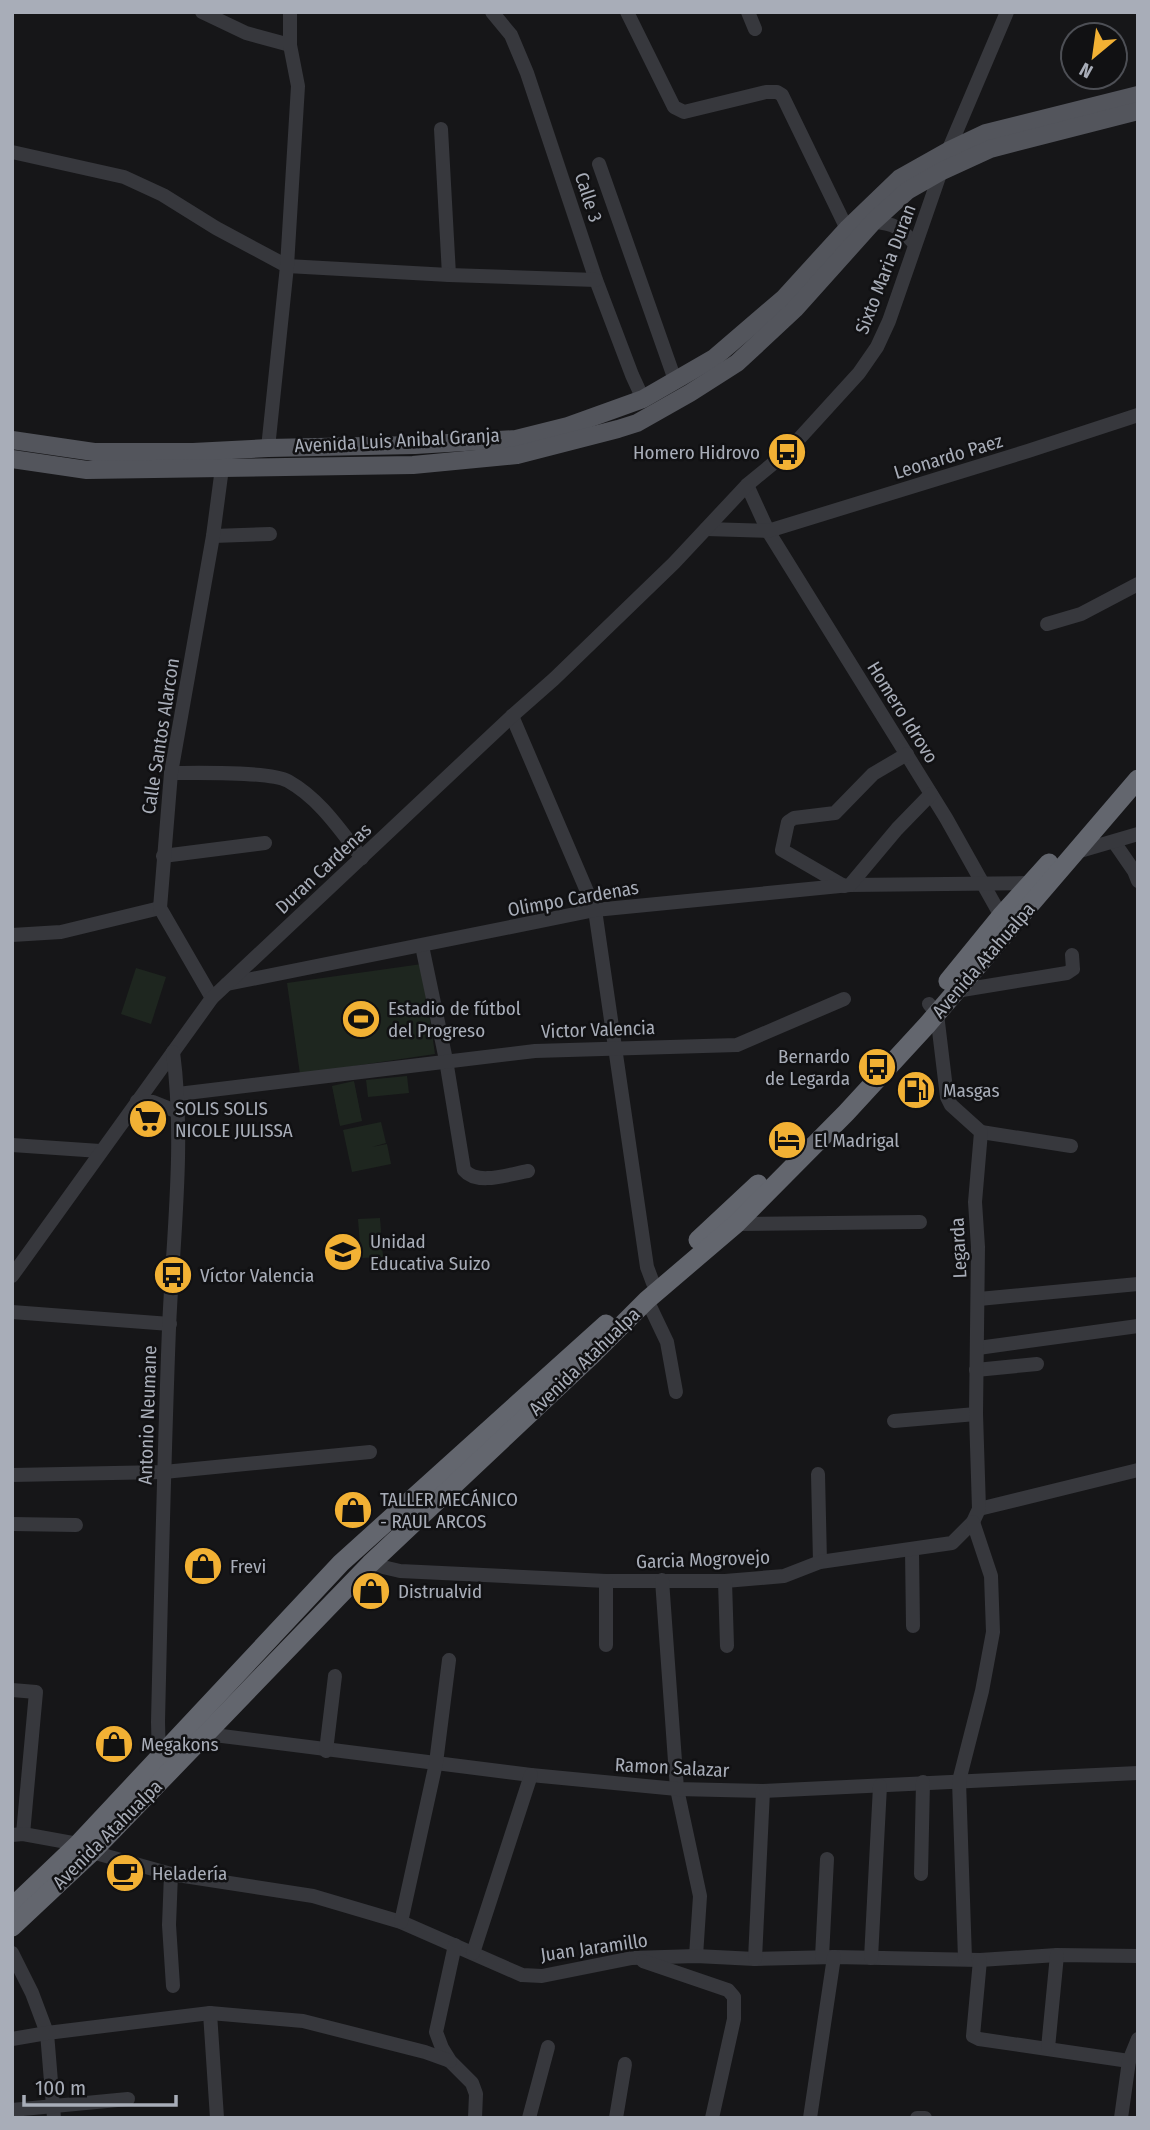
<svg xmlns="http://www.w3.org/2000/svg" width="1150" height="2130" font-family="'Fira Sans Condensed',sans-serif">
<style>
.green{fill:#1e261f}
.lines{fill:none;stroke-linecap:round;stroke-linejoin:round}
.minor{stroke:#37383d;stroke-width:14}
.major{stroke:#53555c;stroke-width:18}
.highway{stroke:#63666e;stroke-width:19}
.labels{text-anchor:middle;stroke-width:5;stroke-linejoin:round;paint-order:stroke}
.street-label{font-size:19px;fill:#a8adb8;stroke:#111113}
.poi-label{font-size:19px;fill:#a8adb8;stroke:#111113;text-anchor:start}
</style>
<rect width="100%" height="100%" fill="#161618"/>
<!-- green -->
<g class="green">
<path d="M422,964L435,1054L300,1074L287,983Z"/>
<path d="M136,968L166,977L151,1024L121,1014Z"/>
<path d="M407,1076L409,1093L368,1097L366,1080Z"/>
<path d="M354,1081L362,1121L340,1126L332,1086Z"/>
<path d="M381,1122L386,1143L372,1147L387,1144L391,1164L352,1172L343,1130Z"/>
<path d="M380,1218L383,1257L361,1258L358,1219Z"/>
</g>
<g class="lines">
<!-- minor -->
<g class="minor">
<path d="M202,12L246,33L290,45"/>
<path d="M492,12L511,35L527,73L596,280L632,375L643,399"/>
<path d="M627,12L674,107L684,112L766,92H777L782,95L847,229"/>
<path d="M748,12L755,29"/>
<path d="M441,129L449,275"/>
<path d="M12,152L124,177L163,195L216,228L287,266L449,275L596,280"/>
<path d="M599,164L675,380"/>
<path d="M873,222C895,223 900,228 915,244"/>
<path d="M268,448L287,266L298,86L290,45V12"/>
<path d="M747,485L768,531L946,818L1001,916"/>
<path d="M706,529L768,531L1028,451L1138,415"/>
<path d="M213,536L270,534"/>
<path d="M1047,624L1081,614L1138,584"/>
<path d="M512,716L595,910L647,1267L653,1283"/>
<path d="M171,773C194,773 270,771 288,781C320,799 340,830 362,858"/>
<path d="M1114,842L1134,871L1138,881"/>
<path d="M1073,853L1138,834"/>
<path d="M163,856L265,843"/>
<path d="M850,885L1030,883"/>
<path d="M844,886L782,850L788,822L794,818L835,813L873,774L907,754"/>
<path d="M12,935L61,932L160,908"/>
<path d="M422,946L446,1060L464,1170C477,1186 510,1174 528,1171"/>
<path d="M227,984L595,910L850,885L897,829L931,794"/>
<path d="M956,991L1067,973L1073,969L1072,955"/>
<path d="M212,998L160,908L171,773L213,536L222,468"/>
<path d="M178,1094L535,1051L737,1045L844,999"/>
<path d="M137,1101L153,1102L178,1112"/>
<path d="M981,1132L1071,1146"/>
<path d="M12,1145L100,1151"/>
<path d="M736,1224L920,1222"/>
<path d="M12,1276L212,998L512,716L554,679L674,563L747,485L787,452L859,373L877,347L889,321L948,151L1007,12"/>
<path d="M979,1299L1138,1284"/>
<path d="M647,1300L667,1342L676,1392"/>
<path d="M12,1312L170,1324"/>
<path d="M978,1348L1138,1326"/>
<path d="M976,1370L1037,1364"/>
<path d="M894,1421L976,1414"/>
<path d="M818,1474L820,1562"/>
<path d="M12,1475L164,1472L370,1452"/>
<path d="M979,1509L1138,1470"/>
<path d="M12,1524L76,1525"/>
<path d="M912,1550L913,1626"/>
<path d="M370,1564L400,1571L606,1581H725L784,1576L820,1562L952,1543L973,1522L979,1509L976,1414L978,1247L975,1202L981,1132L951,1105L947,1097L937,1014L929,1004"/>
<path d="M662,1580L677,1789L700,1896L696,1956"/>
<path d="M606,1581V1645"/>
<path d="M725,1581L727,1646"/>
<path d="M12,1690L36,1692L23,1834"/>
<path d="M206,1734L531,1775L677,1789L763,1791L1138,1773"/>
<path d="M326,1751L335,1676"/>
<path d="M159,1760L158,1722C161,1591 164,1459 169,1328C173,1236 185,1144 173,1052"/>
<path d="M12,1835L23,1834L78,1844L92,1852L171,1874L313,1896L401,1922L522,1975L542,1976L632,1958L696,1956L755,1959L834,1957L980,1960L1057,1955L1138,1956"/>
<path d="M171,1874L169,1925L173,1986"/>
<path d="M921,1874L923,1782"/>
<path d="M401,1922L436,1763L449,1660"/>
<path d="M455,1945L436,2032L442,2048L450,2061L472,2083L476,2094L475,2118"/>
<path d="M12,1953L32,1993L47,2033L54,2118"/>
<path d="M473,1953L531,1775"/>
<path d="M822,1957L827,1859"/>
<path d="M871,1958L880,1786"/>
<path d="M755,1959L763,1791"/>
<path d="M965,1959L959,1781L982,1691L993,1632L991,1576L973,1522"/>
<path d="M980,1960L973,2036L979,2039L1129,2061"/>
<path d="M643,1961L728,1990L734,1997V2019L712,2118"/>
<path d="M210,2013L217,2118"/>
<path d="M12,2039L47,2033L210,2013L303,2021L425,2052L450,2061"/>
<path d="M1048,2048L1057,1955"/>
<path d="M12,2110L128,2099"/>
<path d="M529,2118L548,2047"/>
<path d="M616,2118L625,2064"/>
<path d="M810,2118L834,1957"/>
<path d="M917,2118H925"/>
<path d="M1121,2118L1129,2061L1138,2039"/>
</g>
<!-- major -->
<g class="major">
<path d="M12,440L94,452H193L268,448L415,445L516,439L568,426L643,399L714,358L784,298L847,229L900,178L948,151L986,133L1138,95"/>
<path d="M12,459L87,470L413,465L517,455L618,429L637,423L690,393L737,363L795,309L873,222L907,191L942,171L990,149L1138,111"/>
</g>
<!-- highway -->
<g class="highway">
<path d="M948,981L1001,916L1049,863"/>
<path d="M698,1240L758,1184"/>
<path d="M12,1907L78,1844L341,1563L606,1324"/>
<path d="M12,1927L92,1852L370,1564L593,1354L647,1300L736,1224L846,1113L927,1025L1138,779"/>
</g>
</g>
<!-- icons -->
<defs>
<g id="bus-disc" transform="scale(2.0125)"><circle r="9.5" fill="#f2b134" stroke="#111113"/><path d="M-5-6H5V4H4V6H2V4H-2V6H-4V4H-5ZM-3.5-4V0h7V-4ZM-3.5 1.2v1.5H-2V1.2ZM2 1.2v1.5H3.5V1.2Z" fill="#111"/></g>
<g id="stadium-disc" transform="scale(2.0125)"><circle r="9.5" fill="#f2b134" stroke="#111113"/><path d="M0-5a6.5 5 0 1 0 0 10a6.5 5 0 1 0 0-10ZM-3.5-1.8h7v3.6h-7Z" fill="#111"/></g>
<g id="fuel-disc" transform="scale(2.0125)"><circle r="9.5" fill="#f2b134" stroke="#111113"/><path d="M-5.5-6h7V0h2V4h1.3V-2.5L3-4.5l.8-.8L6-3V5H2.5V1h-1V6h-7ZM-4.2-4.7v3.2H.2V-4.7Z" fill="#111"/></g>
<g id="supermarket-disc" transform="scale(2.0125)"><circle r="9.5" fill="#f2b134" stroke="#111113"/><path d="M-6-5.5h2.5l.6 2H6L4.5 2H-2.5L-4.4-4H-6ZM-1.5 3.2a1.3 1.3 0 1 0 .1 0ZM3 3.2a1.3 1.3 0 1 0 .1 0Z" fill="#111"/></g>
<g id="hotel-disc" transform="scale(2.0125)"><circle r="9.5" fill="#f2b134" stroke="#111113"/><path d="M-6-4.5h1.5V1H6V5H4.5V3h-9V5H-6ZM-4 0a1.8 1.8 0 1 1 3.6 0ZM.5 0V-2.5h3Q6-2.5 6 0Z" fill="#111"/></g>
<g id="school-disc" transform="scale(2.0125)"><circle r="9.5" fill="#f2b134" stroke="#111113"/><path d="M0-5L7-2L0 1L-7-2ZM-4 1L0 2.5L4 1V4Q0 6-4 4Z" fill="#111"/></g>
<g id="shop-disc" transform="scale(2.0125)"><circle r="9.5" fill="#f2b134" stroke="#111113"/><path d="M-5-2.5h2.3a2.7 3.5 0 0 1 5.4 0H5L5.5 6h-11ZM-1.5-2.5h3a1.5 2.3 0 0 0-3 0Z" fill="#111"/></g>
<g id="cafe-disc" transform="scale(2.0125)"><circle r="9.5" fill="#f2b134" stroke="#111113"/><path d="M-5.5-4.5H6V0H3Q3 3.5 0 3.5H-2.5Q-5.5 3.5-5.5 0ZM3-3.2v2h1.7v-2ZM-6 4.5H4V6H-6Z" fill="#111"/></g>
</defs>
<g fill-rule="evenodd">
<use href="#bus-disc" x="787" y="452"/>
<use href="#stadium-disc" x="361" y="1019"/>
<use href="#bus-disc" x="877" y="1067"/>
<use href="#fuel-disc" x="916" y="1090"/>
<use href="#supermarket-disc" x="148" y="1119"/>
<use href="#hotel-disc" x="787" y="1140"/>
<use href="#school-disc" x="343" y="1252"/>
<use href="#bus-disc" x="173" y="1275"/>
<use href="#shop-disc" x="353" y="1510"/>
<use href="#shop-disc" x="203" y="1566"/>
<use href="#shop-disc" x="371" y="1591"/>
<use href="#shop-disc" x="114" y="1744"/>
<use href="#cafe-disc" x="125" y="1873"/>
</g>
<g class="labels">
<!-- street labels -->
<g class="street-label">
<text transform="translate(589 197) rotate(72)" y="7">Calle 3</text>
<text transform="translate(885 269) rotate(-69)" y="7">Sixto Maria Duran</text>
<text transform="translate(397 440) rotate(-3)" y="7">Avenida Luis Anibal Granja</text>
<text transform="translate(948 456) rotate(-17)" y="7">Leonardo Paez</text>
<text transform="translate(903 712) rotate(58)" y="7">Homero Idrovo</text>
<text transform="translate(160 736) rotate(-81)" y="7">Calle Santos Alarcon</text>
<text transform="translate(323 868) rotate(-43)" y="7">Duran Cardenas</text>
<text transform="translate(573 898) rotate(-10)" y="7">Olimpo Cardenas</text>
<text transform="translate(983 960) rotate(-49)" y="7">Avenida Atahualpa</text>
<text transform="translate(598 1029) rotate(-2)" y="7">Victor Valencia</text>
<text transform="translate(958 1248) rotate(-93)" y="7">Legarda</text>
<text transform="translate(584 1361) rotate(-44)" y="7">Avenida Atahualpa</text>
<text transform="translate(147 1415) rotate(-88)" y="7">Antonio Neumane</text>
<text transform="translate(703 1559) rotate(-2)" y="7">Garcia Mogrovejo</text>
<text transform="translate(672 1767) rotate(3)" y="7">Ramon Salazar</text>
<text transform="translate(107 1834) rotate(-45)" y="7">Avenida Atahualpa</text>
<text transform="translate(594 1947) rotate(-8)" y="7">Juan Jaramillo</text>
</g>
<!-- poi labels -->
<g class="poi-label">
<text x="760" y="459" text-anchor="end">Homero Hidrovo</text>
<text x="388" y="1015">Estadio de fútbol<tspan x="388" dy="22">del Progreso</tspan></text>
<text x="850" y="1063" text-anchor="end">Bernardo<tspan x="850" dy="22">de Legarda</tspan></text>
<text x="943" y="1097">Masgas</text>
<text x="175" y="1115">SOLIS SOLIS<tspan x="175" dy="22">NICOLE JULISSA</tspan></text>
<text x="814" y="1147">El Madrigal</text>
<text x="370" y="1248">Unidad<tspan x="370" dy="22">Educativa Suizo</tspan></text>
<text x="200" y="1282">Víctor Valencia</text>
<text x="380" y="1506">TALLER MECÁNICO<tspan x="380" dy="22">- RAUL ARCOS</tspan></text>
<text x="230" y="1573">Frevi</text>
<text x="398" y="1598">Distrualvid</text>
<text x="141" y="1751">Megakons</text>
<text x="152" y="1880">Heladería</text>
</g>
</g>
<!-- border -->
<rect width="1150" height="2130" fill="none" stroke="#a8adb8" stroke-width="28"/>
<!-- north arrow -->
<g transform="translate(1094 56) rotate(209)"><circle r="33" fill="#111113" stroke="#4d4f55" stroke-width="2"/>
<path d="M0-5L12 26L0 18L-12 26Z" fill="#f2b134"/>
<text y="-10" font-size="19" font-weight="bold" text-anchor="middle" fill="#a8adb8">N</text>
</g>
<!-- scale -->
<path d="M24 2095v10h152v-10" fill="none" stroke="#a8adb8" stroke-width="3.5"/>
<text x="35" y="2095" font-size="21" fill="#a8adb8" stroke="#111113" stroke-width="5" paint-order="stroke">100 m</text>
</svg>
